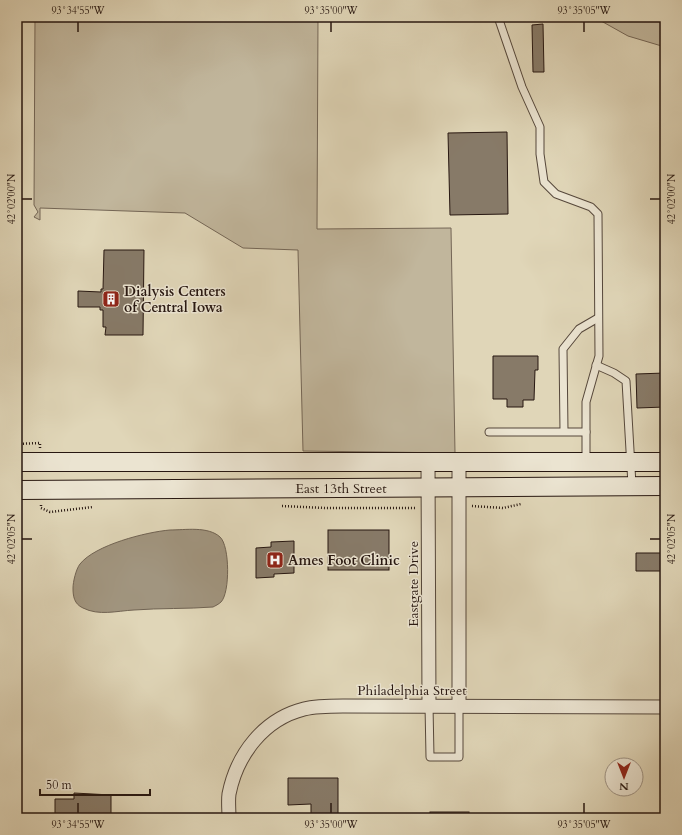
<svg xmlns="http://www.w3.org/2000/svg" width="682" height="835" font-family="Cardo,serif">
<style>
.green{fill:#c1b69c;stroke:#746656}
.water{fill:#a1957f;stroke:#706353}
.building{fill:#877a68;stroke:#271711}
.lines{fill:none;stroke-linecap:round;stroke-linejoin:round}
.lane-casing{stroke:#55473b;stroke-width:9}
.street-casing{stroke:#55473b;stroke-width:15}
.secondary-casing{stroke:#271711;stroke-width:20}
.path{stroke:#271711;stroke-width:2.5;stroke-dasharray:1 2;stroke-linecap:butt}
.lane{stroke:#ebe4d1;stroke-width:7}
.street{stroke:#ebe4d1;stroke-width:13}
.secondary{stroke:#ebe4d1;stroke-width:18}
.ticks{fill:none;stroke:#271711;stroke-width:1.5}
.labels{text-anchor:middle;stroke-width:3;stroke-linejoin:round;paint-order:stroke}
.poi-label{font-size:14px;font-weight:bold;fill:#271711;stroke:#ebe4d1;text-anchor:start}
.street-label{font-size:14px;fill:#271711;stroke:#ebe4d1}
.neatline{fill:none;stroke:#271711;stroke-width:1.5}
.ticks-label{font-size:10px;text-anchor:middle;fill:#271711}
</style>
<rect width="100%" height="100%" fill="#e0d6b8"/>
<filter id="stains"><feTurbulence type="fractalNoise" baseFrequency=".005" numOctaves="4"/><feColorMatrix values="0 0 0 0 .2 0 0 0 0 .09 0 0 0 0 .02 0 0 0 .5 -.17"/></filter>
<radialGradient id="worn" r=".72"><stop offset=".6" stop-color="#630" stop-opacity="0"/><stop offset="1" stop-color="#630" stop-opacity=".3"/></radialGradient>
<!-- green -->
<g class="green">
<path d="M35,17H318L317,229L451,228L455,453L303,451L298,250L243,248L185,213L40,208V220L34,217L38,212L34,205Z"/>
<path d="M594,17H665V47L628,36Z"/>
</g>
<!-- water -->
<path class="water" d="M170,530C185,530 208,526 220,537C230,546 230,593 221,602C219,604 215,606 213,607C187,609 160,608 134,610C116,611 99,616 83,608C74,604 73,596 73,588C73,582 76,569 80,564C95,545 146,532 170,530Z"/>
<!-- building -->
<g class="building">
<path d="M543,24L544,72H533L532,25Z"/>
<path d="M507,132L508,214L450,215L448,133Z"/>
<path d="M104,250H144L143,335H105L106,327H103V310H100V307H78V291L101,292V289H103Z"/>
<path d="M493,356H538V370H535L534,400H523V407H507V399H493Z"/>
<path d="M665,373V407L637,408L636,374Z"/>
<rect x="328" y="530" width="61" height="40"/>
<path d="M665,537V577V571H636V553H665Z"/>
<path d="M294,541V573L274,574V577L256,578V548L271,547V542Z"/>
<path d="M288,778H338V818H311V804L288,805Z"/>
<path d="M74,793L111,795V818H55V799H74Z"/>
<rect x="430" y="812" width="39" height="6"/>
</g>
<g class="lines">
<!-- lane casing -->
<g class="lane-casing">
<g id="lane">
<path d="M498,17L522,87L540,127V154L544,182L556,194L591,207L598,214L599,356L586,402V461"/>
<path d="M596,365L614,373L626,381L632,485"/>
<path d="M564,431L563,349L579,329L598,318"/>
<path d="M489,432H586"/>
<path d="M429,705L430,757H459V706"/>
</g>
</g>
<!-- street casing -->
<g class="street-casing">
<g id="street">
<path d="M428,462L429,705"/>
<path d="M459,462V706"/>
<path d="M229,818C229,810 228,801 229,794C237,754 264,719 304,709C316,706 330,706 343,706L665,707"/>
</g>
</g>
<!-- secondary casing -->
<g class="secondary-casing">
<g id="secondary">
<path d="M17,462H665"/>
<path d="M17,490L665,486"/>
</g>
</g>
<!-- path -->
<g class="path">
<path d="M17,444L40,443V448"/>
<path d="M41,505V508L50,512L93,507"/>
<path d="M282,506L325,508H415"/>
<path d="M472,506L503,508L521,504"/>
</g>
<!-- lane -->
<use href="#lane" class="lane"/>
<!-- street -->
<use href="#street" class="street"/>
<!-- secondary -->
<use href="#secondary" class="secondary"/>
</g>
<!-- ticks -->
<path class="ticks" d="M78,22V32M331,22V32M584,22V32M22,199H32M650,199H660M22,539H32M650,539H660M78,803V813M331,803V813M584,803V813"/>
<!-- icons -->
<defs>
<g id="building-square" transform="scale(0.9)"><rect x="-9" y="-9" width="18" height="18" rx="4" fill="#8f2418" stroke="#ebe4d1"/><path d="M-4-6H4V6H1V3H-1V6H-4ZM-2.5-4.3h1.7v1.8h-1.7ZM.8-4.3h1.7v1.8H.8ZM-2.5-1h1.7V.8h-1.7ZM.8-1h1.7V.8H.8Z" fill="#fff"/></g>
<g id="hospital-square" transform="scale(0.9)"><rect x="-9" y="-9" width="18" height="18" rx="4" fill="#8f2418" stroke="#ebe4d1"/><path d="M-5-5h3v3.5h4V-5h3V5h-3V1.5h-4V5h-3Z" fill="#fff"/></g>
</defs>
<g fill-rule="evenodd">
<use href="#building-square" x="111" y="299"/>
<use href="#hospital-square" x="275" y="560"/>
</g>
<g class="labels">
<!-- poi labels -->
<g class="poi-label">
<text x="124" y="296">Dialysis Centers<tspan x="124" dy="16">of Central Iowa</tspan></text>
<text x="288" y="565">Ames Foot Clinic</text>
</g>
<!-- street labels -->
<g class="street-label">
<text x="341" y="493">East 13th Street</text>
<text transform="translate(413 584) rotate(-90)" y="5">Eastgate Drive</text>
<text x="412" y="695">Philadelphia Street</text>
</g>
</g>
<!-- margin -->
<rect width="682" height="835" fill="none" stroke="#e0d6b8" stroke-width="44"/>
<!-- north arrow -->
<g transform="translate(624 777) rotate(180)"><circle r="19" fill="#ebe4d1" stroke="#9d9284"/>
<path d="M0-3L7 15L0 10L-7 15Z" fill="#8f2418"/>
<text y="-6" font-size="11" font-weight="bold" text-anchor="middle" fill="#271711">N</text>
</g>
<!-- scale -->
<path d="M40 789v6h110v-6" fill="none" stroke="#271711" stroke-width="2"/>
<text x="46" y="789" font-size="12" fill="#271711" stroke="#ebe4d1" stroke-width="3" paint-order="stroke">50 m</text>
<rect x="22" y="22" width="638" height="791" class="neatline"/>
<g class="ticks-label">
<text x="78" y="14">93°34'55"W</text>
<text x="331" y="14">93°35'00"W</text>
<text x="584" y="14">93°35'05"W</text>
<text transform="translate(671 199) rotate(-90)" y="4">42°02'00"N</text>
<text transform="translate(11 199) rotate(-90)" y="4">42°02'00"N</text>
<text transform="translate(671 539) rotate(-90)" y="4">42°02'05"N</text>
<text transform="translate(11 539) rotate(-90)" y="4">42°02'05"N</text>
<text x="78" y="828">93°34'55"W</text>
<text x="331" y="828">93°35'00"W</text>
<text x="584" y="828">93°35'05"W</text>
</g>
<rect width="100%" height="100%" filter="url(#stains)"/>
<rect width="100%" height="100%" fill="url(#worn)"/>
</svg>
